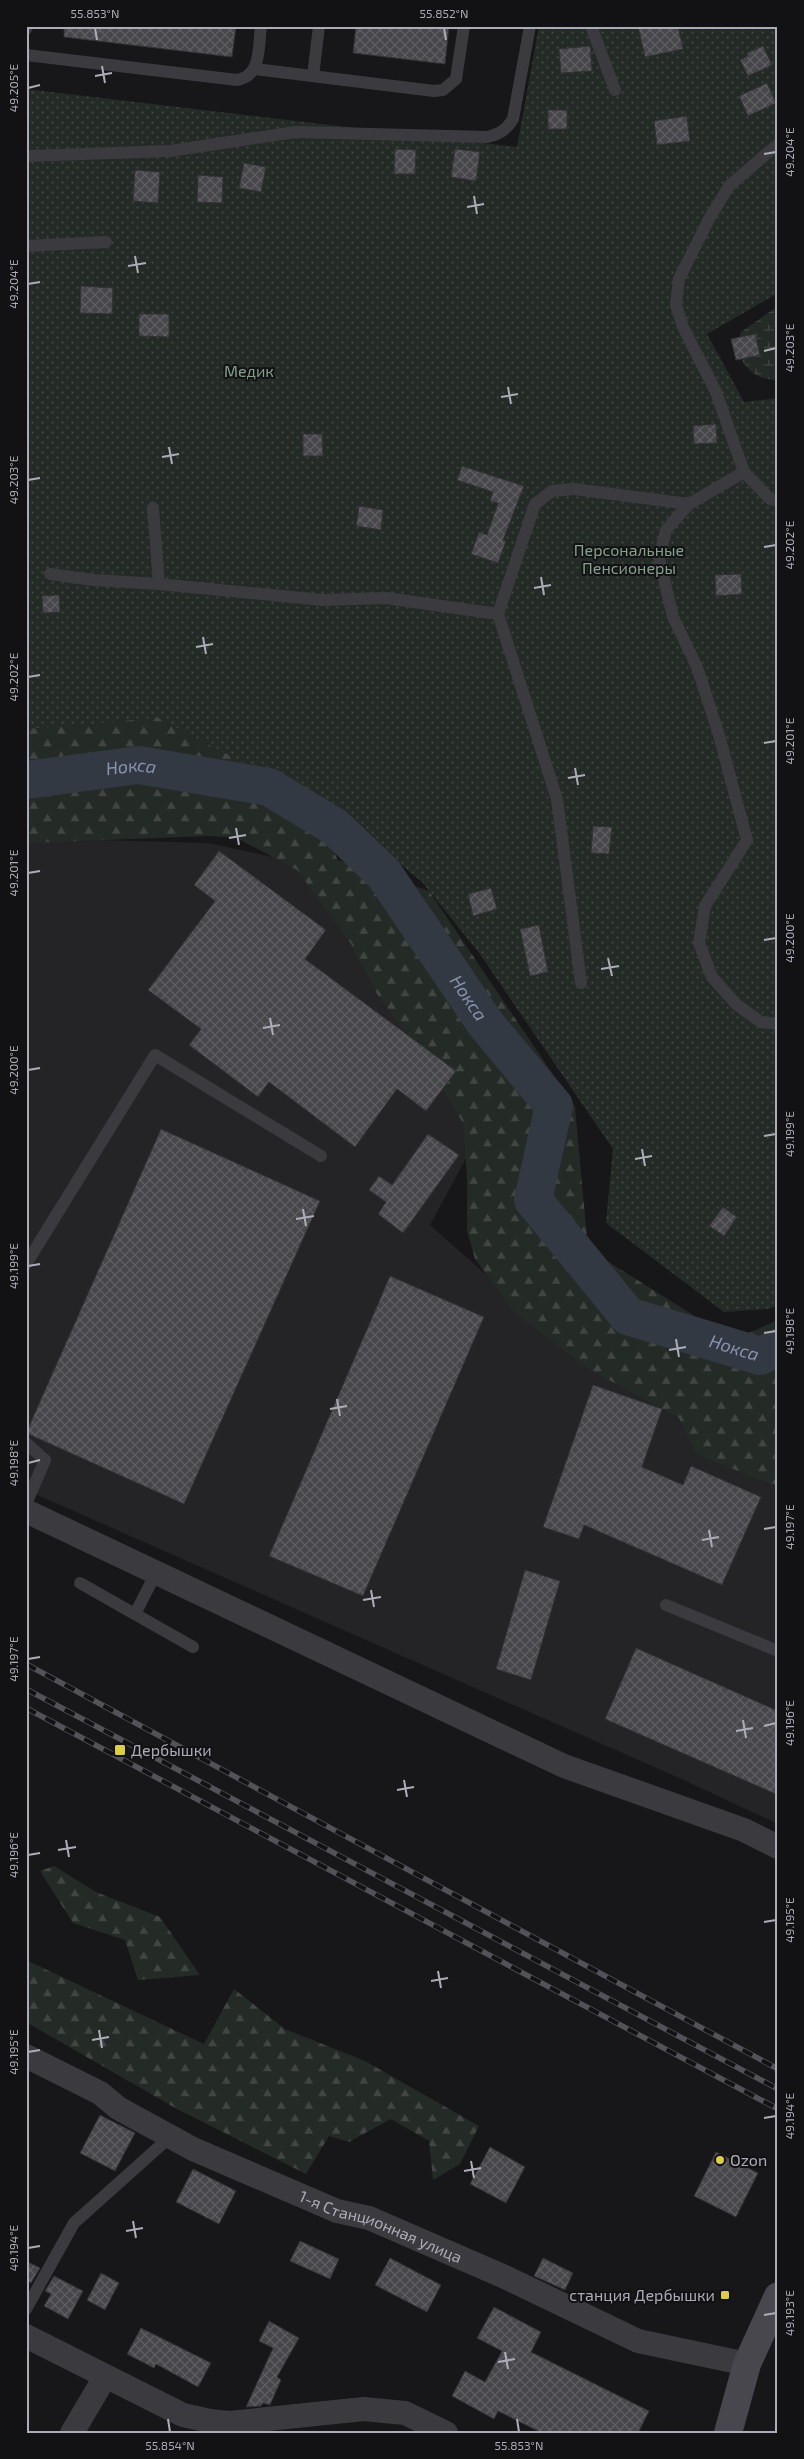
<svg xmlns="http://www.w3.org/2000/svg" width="804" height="2459" font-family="'Exo 2',sans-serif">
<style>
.built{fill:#242326}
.forest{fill:url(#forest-firs)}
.wetland{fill:url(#wetland-marsh)}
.park{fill:url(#park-dots)}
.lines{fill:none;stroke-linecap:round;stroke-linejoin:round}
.river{stroke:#333942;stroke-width:38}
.building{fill:url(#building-cross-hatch);stroke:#323134}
.lane{stroke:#3b3a3f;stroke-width:12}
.street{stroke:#3b3a3f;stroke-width:24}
.secondary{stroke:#47474d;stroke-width:28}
.rail-casing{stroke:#525258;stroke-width:5.5}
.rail{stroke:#121214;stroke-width:4;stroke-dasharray:11;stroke-linecap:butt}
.ticks{fill:none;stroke:#abacb7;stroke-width:2}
.poi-dot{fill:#ddce4a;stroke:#121214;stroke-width:2}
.labels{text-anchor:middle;stroke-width:4;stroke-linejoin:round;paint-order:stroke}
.park-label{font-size:16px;fill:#84a08c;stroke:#121214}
.poi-label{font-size:16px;fill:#abacb7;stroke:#121214;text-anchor:start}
.street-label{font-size:16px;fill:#abacb7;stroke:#121214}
.water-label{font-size:18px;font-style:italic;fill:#8692ae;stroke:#121214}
.neatline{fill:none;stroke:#abacb7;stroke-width:2}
.ticks-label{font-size:12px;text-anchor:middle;fill:#abacb7}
</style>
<defs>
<pattern id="forest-firs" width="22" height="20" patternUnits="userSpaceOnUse" patternTransform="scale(1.25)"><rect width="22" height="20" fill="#242a26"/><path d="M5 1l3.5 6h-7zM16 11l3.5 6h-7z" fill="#414643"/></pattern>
<pattern id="wetland-marsh" width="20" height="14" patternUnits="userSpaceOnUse" patternTransform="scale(1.25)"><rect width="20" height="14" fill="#242a26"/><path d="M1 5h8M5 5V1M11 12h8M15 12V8" fill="none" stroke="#414643"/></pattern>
<pattern id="park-dots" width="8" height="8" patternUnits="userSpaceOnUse" patternTransform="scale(1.25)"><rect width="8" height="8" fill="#242a26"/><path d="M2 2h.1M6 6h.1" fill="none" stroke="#414643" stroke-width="1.8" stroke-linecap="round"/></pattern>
<pattern id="building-cross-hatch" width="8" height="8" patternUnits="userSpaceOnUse" patternTransform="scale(1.25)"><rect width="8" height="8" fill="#47474b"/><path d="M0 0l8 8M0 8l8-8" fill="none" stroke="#5f5f63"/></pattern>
</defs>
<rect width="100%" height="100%" fill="#171719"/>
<!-- built -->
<path class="built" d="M26,838L209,843L313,866L489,1116L430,1225L580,1358L778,1439V1824L677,1777L26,1490Z"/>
<!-- forest -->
<g class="forest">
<path d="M147,664L278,757L307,803L338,860L429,891L575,1107L588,1249L733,1340L778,1320V1487L696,1454L679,1418L587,1368L514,1312L475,1259L467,1231V1177L463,1123L419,1051L377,994L351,944L297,870L237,838L209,836L26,843V705Z"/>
<path d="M54,1866L96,1892L160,1917L200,1975L138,1980L125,1940L73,1923L40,1871Z"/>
<path d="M26,1960L204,2044L234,1989L285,2029L365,2061L479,2126L460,2164L433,2180L429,2141L391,2119L349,2142L329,2136L306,2174L177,2109L26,2022Z"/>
</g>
<!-- wetland -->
<path class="wetland" d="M778,306V380C754,380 745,368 735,348L741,332Z"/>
<!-- park -->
<path class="park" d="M539,26H778V293L707,334L744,402L778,398V1306L768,1309L724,1312L606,1223L613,1149L479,953L422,882L334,810L158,718L26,729V89L517,147Z"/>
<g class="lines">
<!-- river -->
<path class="river" id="s1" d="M26,780L139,765L269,787L335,827L384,874L485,1023L554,1106L533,1200L628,1316L760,1356L778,1348"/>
</g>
<!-- building -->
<g class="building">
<path d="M64,26H236L232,57L64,37Z"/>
<path d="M356,26H449L445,64L353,53Z"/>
<path d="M638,26H678L683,49L645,57Z"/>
<path d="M590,46L592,71L561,73L559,49Z"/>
<path d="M763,46L772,65L748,76L740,60L748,56L747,53Z"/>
<path d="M767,83L776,103L748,116L739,96Z"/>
<rect x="548" y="110" width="19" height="19"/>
<path d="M687,116L690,141L657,145L654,121Z"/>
<path d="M395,149L416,150L415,174H394Z"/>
<path d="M455,149L480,152L476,181L451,177Z"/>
<path d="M244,163L266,167L261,192L239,188Z"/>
<path d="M135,170L160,172L158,203L133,201Z"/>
<path d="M198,175L223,177L222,203L197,202Z"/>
<path d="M81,286L113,288L112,314L80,313Z"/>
<path d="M139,314H169V337L139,336Z"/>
<path d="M755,334L760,355L736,360L731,339Z"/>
<path d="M716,424L717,443L694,444L693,426Z"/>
<path d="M303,434H322L323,456H303Z"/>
<path d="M462,466L524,486L503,540L506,541L498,563L471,554L479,532L487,535L498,503L490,501L493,492L457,480Z"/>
<path d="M359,506L383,510L381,530L356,526Z"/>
<path d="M741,574L742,594L716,596L715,575Z"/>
<path d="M59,595L60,612L43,613L42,596Z"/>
<path d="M593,826L612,827L609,854L591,853Z"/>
<path d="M219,851L326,930L305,959L456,1071L426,1111L397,1089L355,1147L269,1082L258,1097L189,1045L201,1029L148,990L215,901L194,885Z"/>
<path d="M491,888L497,909L473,916L468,894Z"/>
<path d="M539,925L548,972L530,976L520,929Z"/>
<path d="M161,1129L320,1201L184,1504L26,1433Z"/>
<path d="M428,1134L459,1155L403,1233L378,1214L386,1202L369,1190L379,1176L392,1185Z"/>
<path d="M723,1207L737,1217L724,1236L709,1226Z"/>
<path d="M390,1276L484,1317L363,1596L269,1556Z"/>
<path d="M593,1385L662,1409L642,1467L683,1485L691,1466L761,1497L722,1585L584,1525L579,1539L543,1527Z"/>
<path d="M525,1570L560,1581L531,1680L496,1669Z"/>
<path d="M636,1648L778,1711V1795L605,1719Z"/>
<path d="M100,2115L135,2133L115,2171L80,2153Z"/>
<path d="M490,2147L525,2167L506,2203L470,2184Z"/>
<path d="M716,2152L758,2173L736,2217L694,2196Z"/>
<path d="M193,2169L236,2191L219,2224L176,2202Z"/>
<path d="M300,2241L339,2259L330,2279L290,2261Z"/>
<path d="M390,2258L441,2285L427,2312L375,2285Z"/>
<path d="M543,2258L573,2273L565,2290L534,2276Z"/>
<path d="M26,2261L40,2268L31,2283L26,2280Z"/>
<path d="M101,2273L119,2283L105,2310L87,2300Z"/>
<path d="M54,2276L83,2291L68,2319L44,2306L51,2294L45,2291Z"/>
<path d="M494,2307L541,2332L531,2352L649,2411L638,2433H542L498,2411L494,2419L452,2396L465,2371L485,2382L502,2351L477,2338Z"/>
<path d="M269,2321L299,2338L277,2377L281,2380L270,2405L263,2403L261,2406L246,2407L273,2348L259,2341Z"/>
<path d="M141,2328L211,2363L198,2387L156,2364L154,2368L127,2354Z"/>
</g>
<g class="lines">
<!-- lane -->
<g class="lane">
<path d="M591,26L615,90"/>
<path d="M26,29L27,26"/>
<path d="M26,55L237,80C262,76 258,47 261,26"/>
<path d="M255,69L434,91L443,90L456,79L464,26"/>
<path d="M313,76L319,26"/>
<path d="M26,156L170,151L295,132L487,137C500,134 506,130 513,119L530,26"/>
<path d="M26,246L106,242"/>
<path d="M744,472L770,499L778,501"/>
<path d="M689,504L666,530L659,558L673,617L697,667L719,735L747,840L705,906L699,943L712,977L737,1005L761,1022L778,1024"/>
<path d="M153,508L159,584L323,600L386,598L498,614"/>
<path d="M50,574L94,580L159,584"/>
<path d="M581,983L557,799L498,614L535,504L552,491L574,489L689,504L744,472L716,392L683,327L676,305L679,279L709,219L729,186L778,144"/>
<path d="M26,1264L155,1055L321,1156"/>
<path d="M26,1443L45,1460L26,1504"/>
<path d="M80,1583L193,1647"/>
<path d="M666,1605L778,1651"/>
<path d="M135,1614L156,1573"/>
<path d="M26,2309L74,2223L170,2137"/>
</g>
<!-- street -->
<g class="street">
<path d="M26,1511L564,1766L744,1830L778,1847"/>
<path id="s2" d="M26,2056L100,2093L118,2108L193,2149L337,2211L369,2218L505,2277L638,2341L747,2364"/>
<path d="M26,2336L183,2415L210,2421L229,2423L364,2409L405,2413L446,2433"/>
<path d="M72,2433L105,2377"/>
</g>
<!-- secondary -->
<path class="secondary" d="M728,2433L747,2364L778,2296"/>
<!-- rail casing -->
<g class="rail-casing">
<g id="rail">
<path d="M26,1664L778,2069"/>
<path d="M26,1689L778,2089"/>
<path d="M26,1708L778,2109"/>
</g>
</g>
<!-- rail -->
<use href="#rail" class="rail"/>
</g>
<!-- ticks -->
<path class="ticks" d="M95,28L97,40M444,28L446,40M102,66L105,83M95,76L112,73M28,88L40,85M764,154L776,152M474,196L477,214M467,207L484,204M135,256L138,273M128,266L146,263M28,284L40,282M764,351L776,348M508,387L511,404M501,397L518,394M169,447L172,464M162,457L179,454M28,480L40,478M764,547L776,545M541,577L544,595M534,588L551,585M203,637L206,654M196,647L213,644M28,677L40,675M764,743L776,741M575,768L578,785M568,778L585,775M236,828L239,845M229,838L246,835M28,873L40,871M764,940L776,938M608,958L612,976M601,969L619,966M270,1018L273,1035M263,1028L280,1025M28,1070L40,1068M764,1136L776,1134M642,1149L645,1166M635,1159L652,1156M303,1209L306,1226M296,1219L314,1216M28,1266L40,1264M764,1333L776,1331M676,1339L679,1357M669,1350L686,1347M337,1399L340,1416M330,1409L347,1406M28,1463L40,1460M764,1529L776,1527M709,1530L712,1547M702,1540L719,1537M371,1590L374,1607M363,1600L381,1597M28,1659L40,1657M743,1720L746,1738M764,1726L776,1723M736,1731L753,1728M404,1780L407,1797M397,1790L414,1787M66,1840L69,1857M58,1850L76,1847M28,1855L40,1853M764,1922L776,1920M438,1971L441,1988M431,1981L448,1978M99,2030L102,2048M92,2040L109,2037M28,2052L40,2050M764,2118L776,2116M471,2161L474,2178M464,2171L481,2168M133,2221L136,2238M126,2231L143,2228M28,2248L40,2246M764,2315L776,2313M505,2352L508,2369M498,2362L515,2359M168,2419L170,2432M517,2419L519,2432"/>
<!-- markers -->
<g class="poi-dot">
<rect x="114" y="1744" width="12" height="12" rx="2.5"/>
<circle cx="720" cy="2160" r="5"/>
<rect x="720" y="2290" width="10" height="10" rx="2.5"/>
</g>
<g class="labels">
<!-- park labels -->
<g class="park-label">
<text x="249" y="377">Медик</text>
<text x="629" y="556">Персональные<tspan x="629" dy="18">Пенсионеры</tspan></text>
</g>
<!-- poi labels -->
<g class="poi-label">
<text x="131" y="1756">Дербышки</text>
<text x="730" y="2166">Ozon</text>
<text x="715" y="2301" text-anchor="end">станция Дербышки</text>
</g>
<!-- street labels -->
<g class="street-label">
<text dy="6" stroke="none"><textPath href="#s2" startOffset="395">1-я Станционная улица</textPath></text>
</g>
<!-- water labels -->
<g class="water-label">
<text dy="6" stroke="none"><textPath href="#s1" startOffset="106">Нокса</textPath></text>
<text dy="6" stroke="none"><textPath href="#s1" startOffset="541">Нокса</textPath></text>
<text dy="6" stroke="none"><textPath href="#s1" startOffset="1036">Нокса</textPath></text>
</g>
</g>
<!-- border -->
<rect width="804" height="2459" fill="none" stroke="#121214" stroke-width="55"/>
<rect x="28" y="28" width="748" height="2404" class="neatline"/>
<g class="ticks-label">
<text x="95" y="18">55.853°N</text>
<text x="444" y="18">55.852°N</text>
<text transform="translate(14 88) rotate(-90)" y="4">49.205°E</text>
<text transform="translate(790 152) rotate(-90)" y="4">49.204°E</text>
<text transform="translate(14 284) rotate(-90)" y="4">49.204°E</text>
<text transform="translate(790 348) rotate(-90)" y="4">49.203°E</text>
<text transform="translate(14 480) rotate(-90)" y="4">49.203°E</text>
<text transform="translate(790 545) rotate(-90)" y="4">49.202°E</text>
<text transform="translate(14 677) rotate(-90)" y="4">49.202°E</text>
<text transform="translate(790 741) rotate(-90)" y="4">49.201°E</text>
<text transform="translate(14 873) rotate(-90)" y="4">49.201°E</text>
<text transform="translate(790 938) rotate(-90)" y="4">49.200°E</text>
<text transform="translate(14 1070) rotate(-90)" y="4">49.200°E</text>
<text transform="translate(790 1134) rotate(-90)" y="4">49.199°E</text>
<text transform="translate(14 1266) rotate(-90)" y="4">49.199°E</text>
<text transform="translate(790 1331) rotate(-90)" y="4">49.198°E</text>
<text transform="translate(14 1463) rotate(-90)" y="4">49.198°E</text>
<text transform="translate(790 1527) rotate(-90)" y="4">49.197°E</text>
<text transform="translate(14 1659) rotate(-90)" y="4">49.197°E</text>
<text transform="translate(790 1723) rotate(-90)" y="4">49.196°E</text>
<text transform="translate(14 1855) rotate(-90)" y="4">49.196°E</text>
<text transform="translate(790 1920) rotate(-90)" y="4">49.195°E</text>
<text transform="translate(14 2052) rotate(-90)" y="4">49.195°E</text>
<text transform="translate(790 2116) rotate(-90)" y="4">49.194°E</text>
<text transform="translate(14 2248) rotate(-90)" y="4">49.194°E</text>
<text transform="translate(790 2313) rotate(-90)" y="4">49.193°E</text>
<text x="170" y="2450">55.854°N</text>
<text x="519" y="2450">55.853°N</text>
</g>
</svg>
